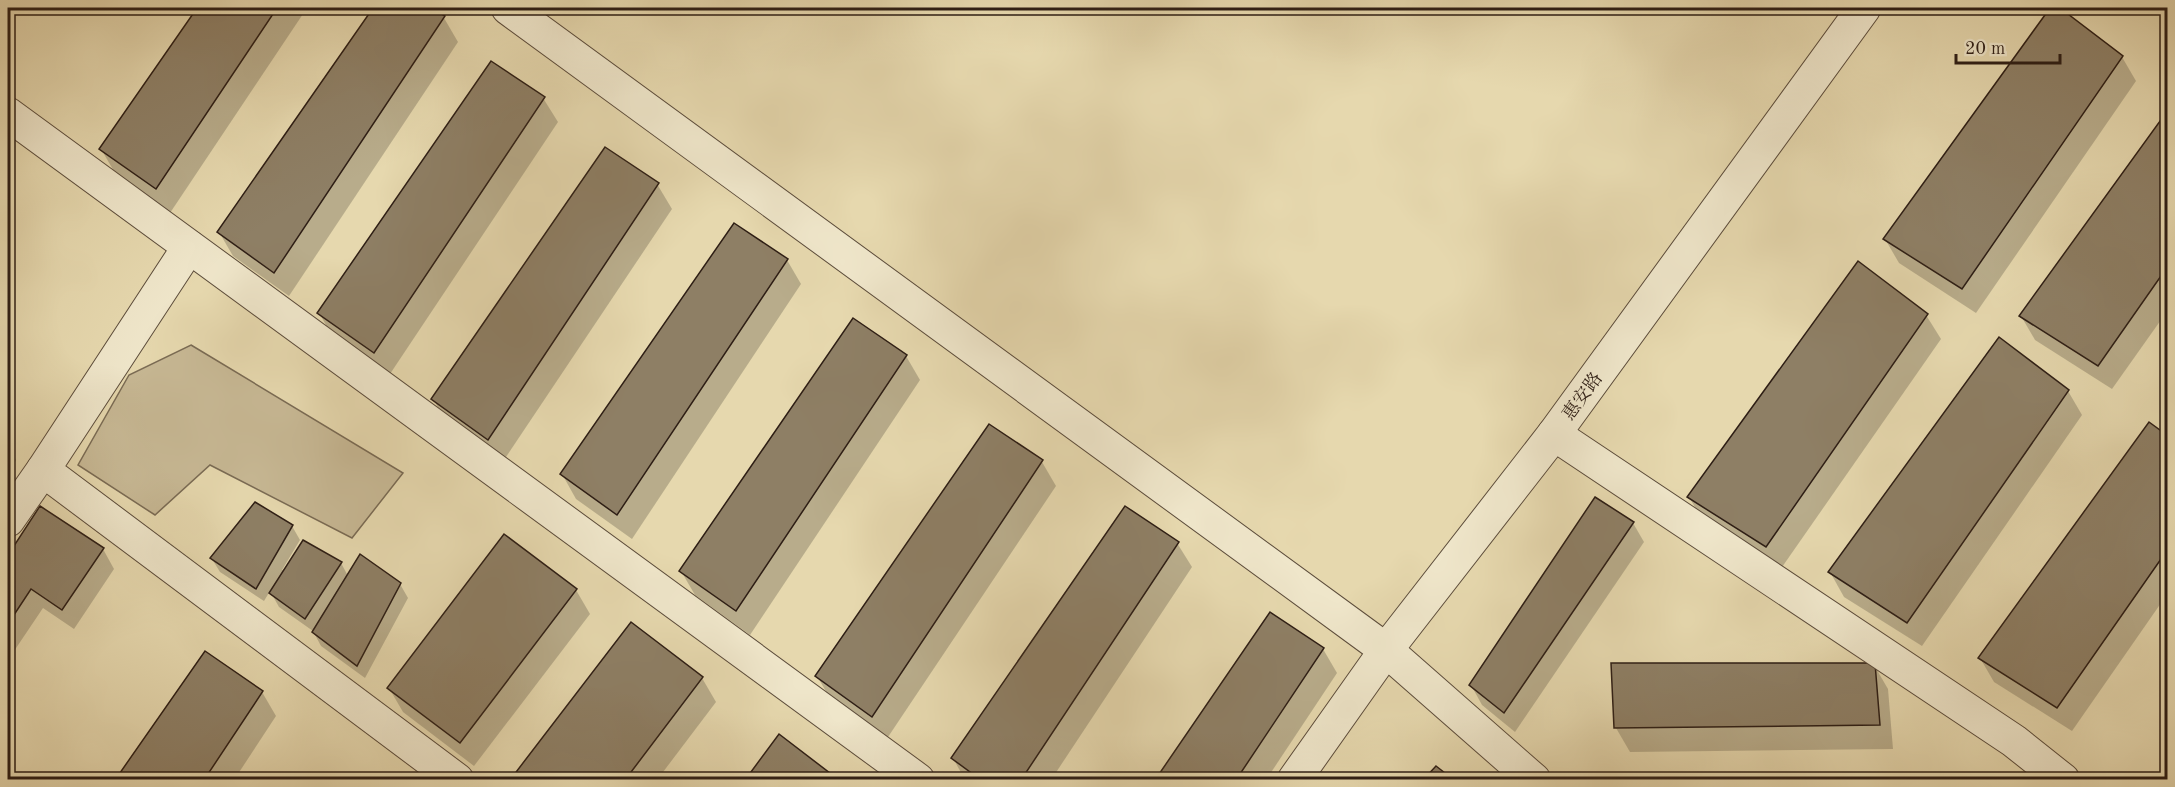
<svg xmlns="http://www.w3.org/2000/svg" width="2175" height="787" font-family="'Old Standard TT','Noto Serif SC',serif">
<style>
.green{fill:#c7b894;stroke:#7a6b54;stroke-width:1.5}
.shadow{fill:#0003}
.building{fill:#8e7f65;stroke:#2e1e15;stroke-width:1.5}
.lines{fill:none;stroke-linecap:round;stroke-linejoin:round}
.minor-casing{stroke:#5c4c3b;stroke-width:35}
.tertiary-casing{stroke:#5c4c3b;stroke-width:35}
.minor{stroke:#efe6ca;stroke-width:33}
.tertiary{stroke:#efe6ca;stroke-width:33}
.labels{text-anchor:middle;stroke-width:4.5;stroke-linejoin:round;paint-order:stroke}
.street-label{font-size:18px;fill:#2e1e15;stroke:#efe6ca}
</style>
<rect width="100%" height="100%" fill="#e6d8ae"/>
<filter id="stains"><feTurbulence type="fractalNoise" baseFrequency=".00333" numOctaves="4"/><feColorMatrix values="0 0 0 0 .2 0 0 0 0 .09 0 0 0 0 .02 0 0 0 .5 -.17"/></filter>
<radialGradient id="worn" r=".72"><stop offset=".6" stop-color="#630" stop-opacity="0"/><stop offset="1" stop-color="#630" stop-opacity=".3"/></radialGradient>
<!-- green -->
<path class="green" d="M191,345L403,473L352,538L210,465L155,515L78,465L129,375Z"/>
<!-- shadow -->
<g class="shadow">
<path d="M198,8H307L170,213L115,173L101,149Z"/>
<path d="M374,8H429L444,18L458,42L289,296L233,256L219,232Z"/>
<path d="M2052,8H2057L2122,57L2136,81L1976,313L1899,263L1885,239Z"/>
<path d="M543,98L558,122L388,377L333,337L319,313Z"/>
<path d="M2168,113V310L2112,389L2035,340L2021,316Z"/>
<path d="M657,184L672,209L502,463L447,423L433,399Z"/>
<path d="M787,260L801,284L632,539L576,499L562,474Z"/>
<path d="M1926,315L1941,339L1780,570L1703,521L1689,497Z"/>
<path d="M906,356L920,380L750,635L695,595L681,571Z"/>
<path d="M2068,391L2082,415L1922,646L1844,597L1830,572Z"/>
<path d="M2168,438V593L2072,731L1994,682L1980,658Z"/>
<path d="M8,445L16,460L8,474Z"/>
<path d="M1042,462L1056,486L886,740L831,700L817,676Z"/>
<path d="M41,508L103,549L114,569L74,629L43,608L8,660V557Z"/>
<path d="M1633,523L1644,542L1515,732L1482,705L1471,685Z"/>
<path d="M292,526L300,540L282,570L341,563L348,576L400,584L408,598L365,678L321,646L313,631L279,607L270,591L264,601L220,572L212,559Z"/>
<path d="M1177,543L1192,567L1051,780H965L953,758Z"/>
<path d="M576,590L590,614L474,766L403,712L389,688Z"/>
<path d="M1323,649L1337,673L1266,780H1156Z"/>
<path d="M1874,665L1888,689L1893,749L1630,752L1616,728Z"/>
<path d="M702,678L716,702L657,780H517L515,776Z"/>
<path d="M262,692L276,716L234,780H117Z"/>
</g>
<!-- building -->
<g class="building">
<path d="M197,8H277L156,189L99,149Z"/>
<path d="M373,8H432L445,16L274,273L217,232Z"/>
<path d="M2050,8H2060L2123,56L1962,289L1883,239Z"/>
<path d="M491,61L545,97L374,353L317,313Z"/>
<path d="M2168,110V266L2098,366L2019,316Z"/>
<path d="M605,147L659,183L488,440L431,399Z"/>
<path d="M734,223L788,259L617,515L560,474Z"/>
<path d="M1858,261L1928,314L1766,547L1687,497Z"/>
<path d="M853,318L907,355L736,611L679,571Z"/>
<path d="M1999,337L2069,390L1907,623L1828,572Z"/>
<path d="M2149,422L2168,436V549L2057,708L1978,658Z"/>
<path d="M989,424L1043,460L872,717L815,676Z"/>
<path d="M1595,497L1634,522L1504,713L1469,685Z"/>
<path d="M255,502L293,525L256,589L210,558Z"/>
<path d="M40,506L104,548L62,610L31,589L8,624V555Z"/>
<path d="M1125,506L1179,542L1021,780H981L951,758Z"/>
<path d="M504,534L577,589L460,743L387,688Z"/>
<path d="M303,540L342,562L305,619L269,593Z"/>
<path d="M360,554L401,583L357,666L312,632Z"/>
<path d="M1270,612L1324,648L1236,780H1155Z"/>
<path d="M631,622L703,677L625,780H518L513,776Z"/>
<path d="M205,651L263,691L204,780H115Z"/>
<path d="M1611,663H1875L1880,725L1614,728Z"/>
<path d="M779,734L839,780H745Z"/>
<path d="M1436,766L1454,780H1423Z"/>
</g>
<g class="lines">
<!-- minor casing -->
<g class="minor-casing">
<g id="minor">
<path d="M508,8L1386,650L1534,780"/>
<path d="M8,114L918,780"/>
<path d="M189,247L43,470L457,780"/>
<path d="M1554,434L2014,741L2063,780"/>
<path d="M8,520L43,470"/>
</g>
</g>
<!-- tertiary casing -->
<g class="tertiary-casing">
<path id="tertiary" d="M1294,780L1386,650L1554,434L1864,8"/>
</g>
<!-- minor -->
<use href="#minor" class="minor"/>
<!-- tertiary -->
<use href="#tertiary" class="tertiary"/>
</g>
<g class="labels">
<!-- street labels -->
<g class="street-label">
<text transform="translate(1582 396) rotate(-54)" y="6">惠安路</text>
</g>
</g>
<!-- margin -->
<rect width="2175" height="787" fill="none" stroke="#e6d8ae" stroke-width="30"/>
<rect x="9" y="9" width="2157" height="769" fill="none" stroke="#2e1e15" stroke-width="3"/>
<rect x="15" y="15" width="2145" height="757" fill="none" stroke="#2e1e15" stroke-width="1.5"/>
<!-- scale -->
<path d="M1956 54v9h104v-9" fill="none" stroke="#2e1e15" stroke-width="3"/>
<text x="1965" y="54" font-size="18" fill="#2e1e15" stroke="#efe6ca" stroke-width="4.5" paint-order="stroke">20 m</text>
<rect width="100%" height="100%" filter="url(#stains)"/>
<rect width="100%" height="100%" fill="url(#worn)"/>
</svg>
